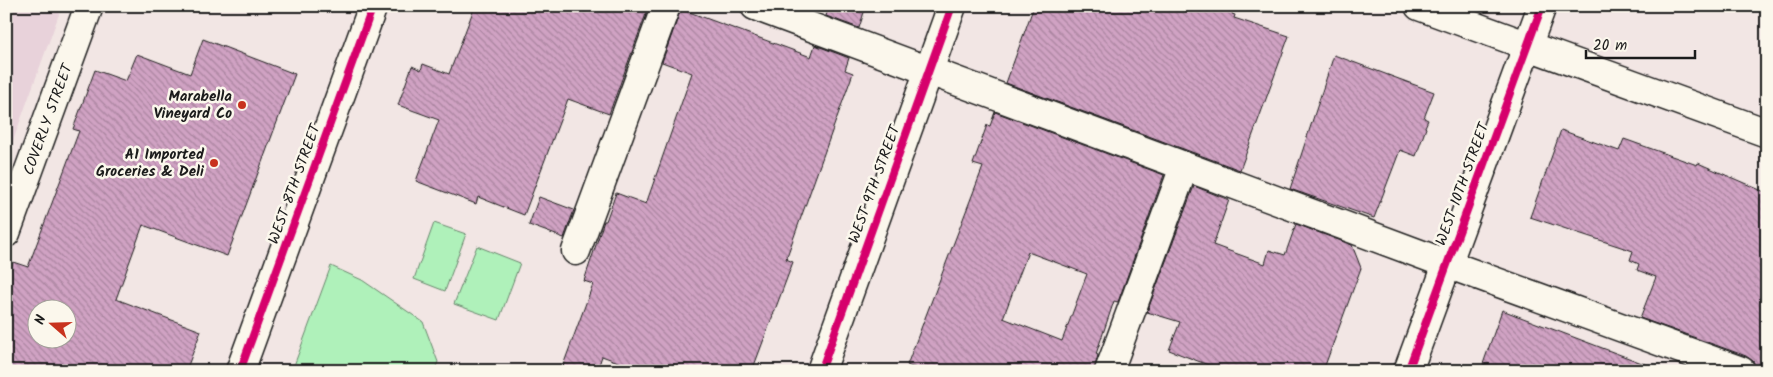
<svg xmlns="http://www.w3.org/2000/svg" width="1773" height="377" font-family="Kalam,sans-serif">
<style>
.built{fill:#e8d2da}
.green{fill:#aff1ba;stroke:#66866b}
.building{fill:url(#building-back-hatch);stroke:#1c1c1c;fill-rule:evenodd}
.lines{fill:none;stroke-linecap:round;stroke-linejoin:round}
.minor-casing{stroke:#1c1c1c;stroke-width:31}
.minor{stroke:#fbf7ec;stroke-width:28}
.cycleway-casing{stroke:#fbf7ec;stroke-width:11}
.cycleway{stroke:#d6006c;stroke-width:8}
.poi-dot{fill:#c8321e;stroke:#fbf7ec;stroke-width:2}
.labels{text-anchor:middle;stroke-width:5;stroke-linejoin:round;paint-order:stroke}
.poi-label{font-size:15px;font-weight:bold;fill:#1c1c1c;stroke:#fbf7ec;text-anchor:end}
.street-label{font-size:15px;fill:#1c1c1c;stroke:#fbf7ec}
</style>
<defs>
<pattern id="building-back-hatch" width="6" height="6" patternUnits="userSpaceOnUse" patternTransform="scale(1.25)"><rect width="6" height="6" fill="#d0a2c3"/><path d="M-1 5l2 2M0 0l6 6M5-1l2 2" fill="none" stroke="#a8839e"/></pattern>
</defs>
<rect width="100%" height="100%" fill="#f2e6e4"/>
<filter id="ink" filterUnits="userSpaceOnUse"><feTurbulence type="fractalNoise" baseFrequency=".02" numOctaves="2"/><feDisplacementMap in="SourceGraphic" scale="10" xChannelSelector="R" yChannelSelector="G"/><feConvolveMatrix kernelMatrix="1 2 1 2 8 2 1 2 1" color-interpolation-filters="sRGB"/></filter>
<g filter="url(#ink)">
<!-- built -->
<path class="built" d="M6,6H62L6,160Z"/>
<!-- green -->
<g class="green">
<path d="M434,223L466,234L445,291L414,279Z"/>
<path d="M477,246L520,263L499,320L454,304Z"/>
<path d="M331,266L362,280L423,322L438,362L434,371H292Z"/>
</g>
<!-- building -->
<g class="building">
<path d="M475,6H649L609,114L568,99L524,215L478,197L476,204L416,181L439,120L398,105L412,66L421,70L423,64L449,74Z"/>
<path d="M829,6H866L859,28L826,16Z"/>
<path d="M1034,6H1234L1232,14L1235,15L1234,18L1289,36L1240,170L1006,83Z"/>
<path d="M681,9L811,57L815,45L849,58L845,70L853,73L786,259L793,262L752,371H642L602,356L597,371H561L593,284L584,281L604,221H606L616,193L646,204L692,73L662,62Z"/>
<path d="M203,39L295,74L227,256L143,225L116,299L201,331L186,371H6V281L13,262L28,267L79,131L73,129L95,70L126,81L137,54L190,74ZM38,310H68V340H38Z"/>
<path d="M1334,55L1434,92L1424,118L1428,120L1425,127L1426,128L1416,156L1400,150L1374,218L1290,189Z"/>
<path d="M995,112L1164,175L1118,302L1114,301L1096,354L1098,355L1094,371H923L907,365L983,167L973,164L987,125L990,126ZM1028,252L1087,274L1062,341L1003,318Z"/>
<path d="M1561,130L1619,151L1624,139L1697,165L1698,163L1767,193V371L1756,367L1753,361L1746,356L1640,318L1656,277L1637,270L1639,264L1630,260L1633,251L1530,217Z"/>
<path d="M1194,186L1229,200L1213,245L1265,264L1269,250L1285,255L1296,224L1352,245L1361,268L1323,371H1224L1169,350L1180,322L1147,312Z"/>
<path d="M539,197L574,210L564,238L529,225Z"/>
<path d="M1502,310L1655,368V371H1501L1483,364Z"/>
</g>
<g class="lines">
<!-- minor casing -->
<g class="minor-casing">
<g id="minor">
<path d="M755,6L1447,264L1741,371"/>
<path d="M1419,6L1767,133"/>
<path id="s1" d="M6,233L89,6"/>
<path d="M576,251L666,6"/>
<path d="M240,371L373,6"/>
<path d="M821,371L952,6"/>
<path d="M1109,371L1184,167"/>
<path d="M1408,371L1542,6"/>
</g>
</g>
<!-- minor -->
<use href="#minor" class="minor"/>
<!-- cycleway casing -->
<g class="cycleway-casing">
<g id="cycleway">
<path d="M240,371L373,6"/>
<path d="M821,371L952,6"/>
<path d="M1408,371L1542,6"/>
</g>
</g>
<!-- cycleway -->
<use href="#cycleway" class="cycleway"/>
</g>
</g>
<!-- markers -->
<g class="poi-dot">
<circle cx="242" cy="105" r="5"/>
<circle cx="214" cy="163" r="5"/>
</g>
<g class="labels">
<!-- poi labels -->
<g class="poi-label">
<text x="232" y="101">Marabella<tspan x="232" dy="17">Vineyard Co</tspan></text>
<text x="204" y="159">A1 Imported<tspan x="204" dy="17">Groceries &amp; Deli</tspan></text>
</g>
<!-- street labels -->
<g class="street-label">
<text dy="5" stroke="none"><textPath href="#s1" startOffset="121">COVERLY STREET</textPath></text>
<text transform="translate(294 184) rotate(-70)" y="5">WEST 8TH STREET</text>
<text transform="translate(874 184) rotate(-70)" y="5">WEST 9TH STREET</text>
<text transform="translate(1462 184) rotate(-70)" y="5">WEST 10TH STREET</text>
</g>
</g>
<!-- margin -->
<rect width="1773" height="377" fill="none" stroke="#fbf7ec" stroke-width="25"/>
<rect x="12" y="12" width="1748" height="352" fill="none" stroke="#1c1c1c" stroke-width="2" filter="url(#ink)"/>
<!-- north arrow -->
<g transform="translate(52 324) rotate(290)"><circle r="24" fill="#fbf7ec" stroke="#a29f99"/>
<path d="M0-4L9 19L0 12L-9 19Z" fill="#c8321e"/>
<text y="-8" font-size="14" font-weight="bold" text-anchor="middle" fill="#1c1c1c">N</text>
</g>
<!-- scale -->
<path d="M1586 50v8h109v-8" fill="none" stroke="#1c1c1c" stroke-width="2.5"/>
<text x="1593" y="50" font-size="15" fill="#1c1c1c" stroke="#fbf7ec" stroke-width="4" paint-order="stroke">20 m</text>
</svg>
